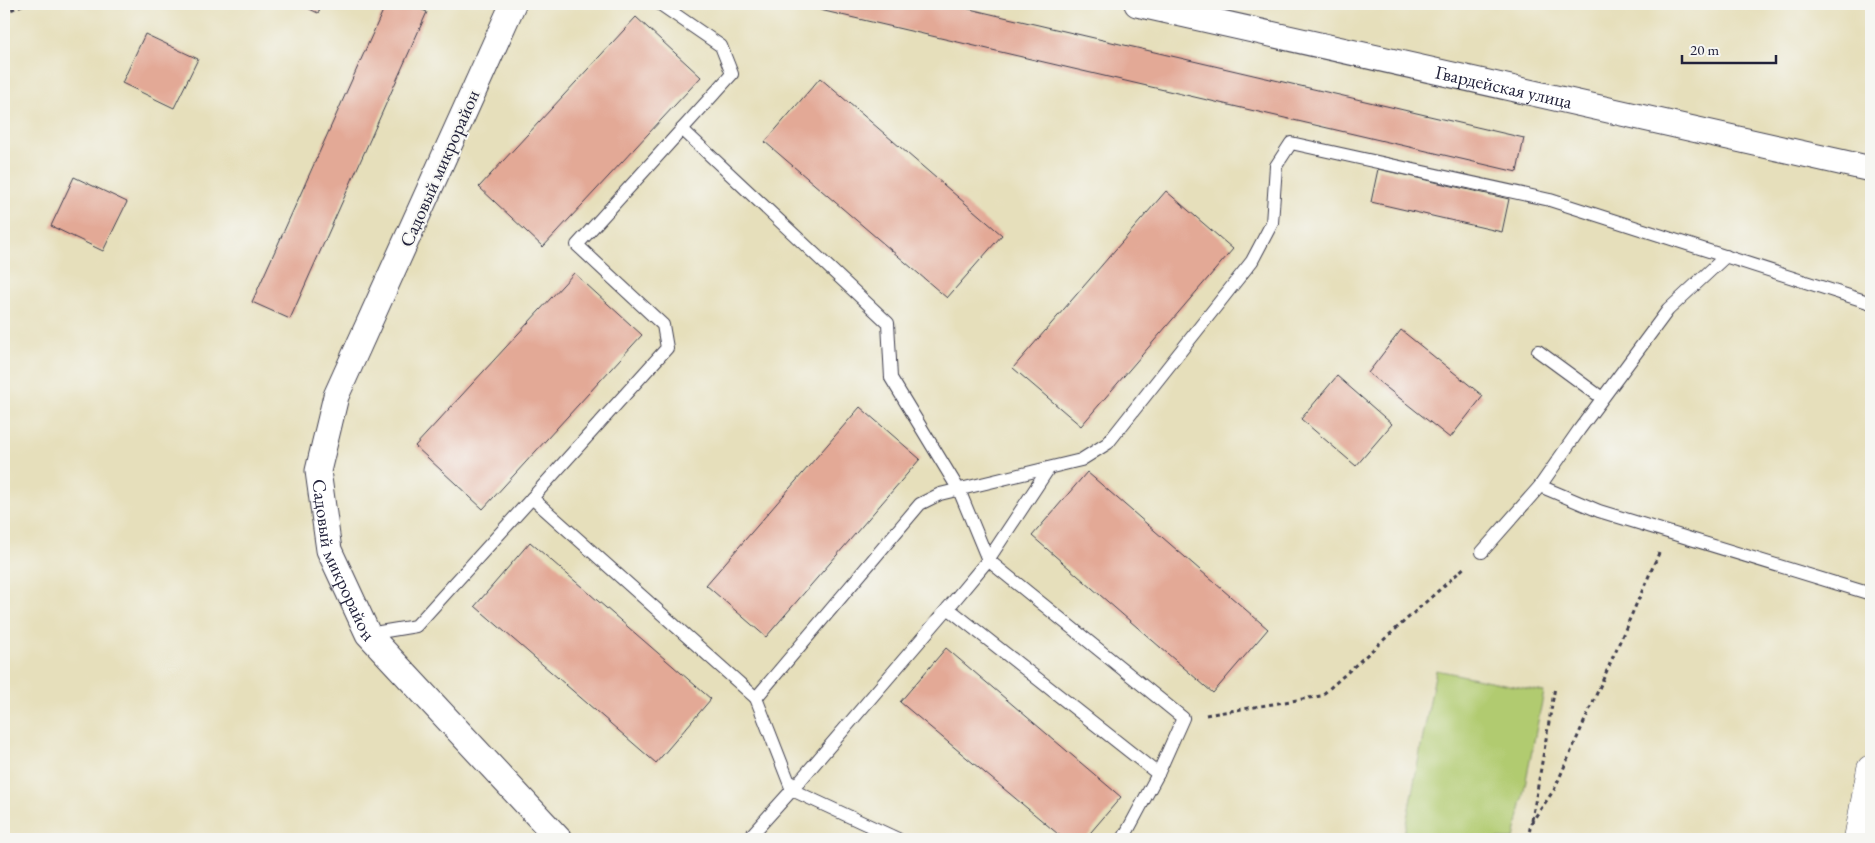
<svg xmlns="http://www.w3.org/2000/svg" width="1875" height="843" font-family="'EB Garamond',serif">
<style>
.green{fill:#b1cb70;stroke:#6a7656}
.building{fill:#e3a996}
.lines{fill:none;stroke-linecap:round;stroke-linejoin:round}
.lane-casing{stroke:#3f3e4e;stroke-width:14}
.street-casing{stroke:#3f3e4e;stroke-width:27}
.secondary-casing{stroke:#3f3e4e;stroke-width:29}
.path{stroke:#3f3e4e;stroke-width:3;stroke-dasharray:4 4;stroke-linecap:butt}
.lane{stroke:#fff;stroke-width:12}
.street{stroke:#fff;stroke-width:25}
.secondary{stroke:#fff;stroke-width:28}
.labels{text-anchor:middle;stroke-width:4;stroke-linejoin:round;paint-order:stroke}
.street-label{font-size:19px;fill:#22223b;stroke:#f6f6f2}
</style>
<rect width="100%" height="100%" fill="#f6f6f2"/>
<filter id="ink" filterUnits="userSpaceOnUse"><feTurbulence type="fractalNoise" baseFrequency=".02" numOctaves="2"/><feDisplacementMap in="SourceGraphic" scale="10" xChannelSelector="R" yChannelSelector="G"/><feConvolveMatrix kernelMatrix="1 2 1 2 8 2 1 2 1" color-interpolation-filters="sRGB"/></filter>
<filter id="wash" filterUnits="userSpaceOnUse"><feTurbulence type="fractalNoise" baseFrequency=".0096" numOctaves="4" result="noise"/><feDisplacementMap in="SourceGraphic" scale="20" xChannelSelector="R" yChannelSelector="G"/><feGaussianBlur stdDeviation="1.12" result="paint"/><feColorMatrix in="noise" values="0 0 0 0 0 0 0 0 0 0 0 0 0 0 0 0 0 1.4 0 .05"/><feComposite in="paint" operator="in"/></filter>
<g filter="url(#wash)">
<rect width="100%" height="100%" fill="#e6dfbb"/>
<!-- green -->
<path class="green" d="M1436,670L1544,692L1514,839H1403Z"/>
<g id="blocks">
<!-- building -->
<g class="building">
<path d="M299,4H323L318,13Z"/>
<path d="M386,4H408L427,12L290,319L252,302Z"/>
<path d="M822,4H948L1524,138L1517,172L820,10Z"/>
<path d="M636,17L701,77L543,247L479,187Z"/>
<path d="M145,34L198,59L174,108L122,83Z"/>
<path d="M820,78L1002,235L947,298L765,142Z"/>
<path d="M1378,169L1509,199L1502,232L1371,202Z"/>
<path d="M74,177L127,202L103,251L51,226Z"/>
<path d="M1166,191L1233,249L1081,426L1013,368Z"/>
<path d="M574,273L642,335L483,509L415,446Z"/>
<path d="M1401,330L1483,396L1450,438L1368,373Z"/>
<path d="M1337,376L1392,424L1356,466L1301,419Z"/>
<path d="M860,407L920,459L766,637L706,585Z"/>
<path d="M1087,472L1268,629L1213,693L1032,536Z"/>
<path d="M530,542L711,699L656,763L475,606Z"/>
<path d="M946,648L1121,797L1085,839H1064L900,702Z"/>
</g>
</g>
</g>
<g filter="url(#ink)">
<use href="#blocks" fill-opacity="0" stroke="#3f3e4e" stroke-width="1"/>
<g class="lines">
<!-- lane casing -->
<g class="lane-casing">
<g id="lane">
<path d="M660,4L721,46L732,74L577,245L663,325L667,348L532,498L756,698"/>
<path d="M682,129L888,323L891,378L959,490L988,560L1183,718L1158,774L1123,839"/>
<path d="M1538,351L1602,398"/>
<path d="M1540,486L1599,511L1871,594"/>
<path d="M1482,552L1540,486L1579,430L1668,310L1726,256"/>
<path d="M948,608L1158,774"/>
<path d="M368,634L416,626L532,498"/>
<path d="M748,839L792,790L756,698L920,504L940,494L1081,460L1108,443L1252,261L1272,223L1276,166L1291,143L1550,200L1871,303"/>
<path d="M898,839L792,790L948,608L988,560L1049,468"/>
</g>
</g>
<!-- street casing -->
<g class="street-casing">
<g id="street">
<path id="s1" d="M513,4L336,396L318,471L329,550L368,634L559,839"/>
<path id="s2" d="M1137,4L1871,169"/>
</g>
</g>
<!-- secondary casing -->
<g class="secondary-casing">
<path id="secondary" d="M1858,839L1871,769"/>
</g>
<!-- path -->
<g class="path">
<path d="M4,13L24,4"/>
<path d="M1206,715L1321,696L1466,566"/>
<path d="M1532,820L1555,687"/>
<path d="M1528,839L1531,823L1554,790L1659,553"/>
</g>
<!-- lane -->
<use href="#lane" class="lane"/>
<!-- street -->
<use href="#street" class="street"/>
<!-- secondary -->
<use href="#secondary" class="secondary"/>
</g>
</g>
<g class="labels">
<!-- street labels -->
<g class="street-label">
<text dy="7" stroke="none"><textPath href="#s2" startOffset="376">Гвардейская улица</textPath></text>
<text transform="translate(439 168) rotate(-66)" y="7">Садовый микрорайон</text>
<text dy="7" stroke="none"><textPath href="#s1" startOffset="600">Садовый микрорайон</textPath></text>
</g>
</g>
<!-- margin -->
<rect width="1875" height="843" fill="none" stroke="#f6f6f2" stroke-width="20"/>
<!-- scale -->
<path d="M1682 55v8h94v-8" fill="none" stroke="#22223b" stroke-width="2.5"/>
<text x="1690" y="55" font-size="15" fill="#22223b" stroke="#f6f6f2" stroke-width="4" paint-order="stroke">20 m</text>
</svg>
